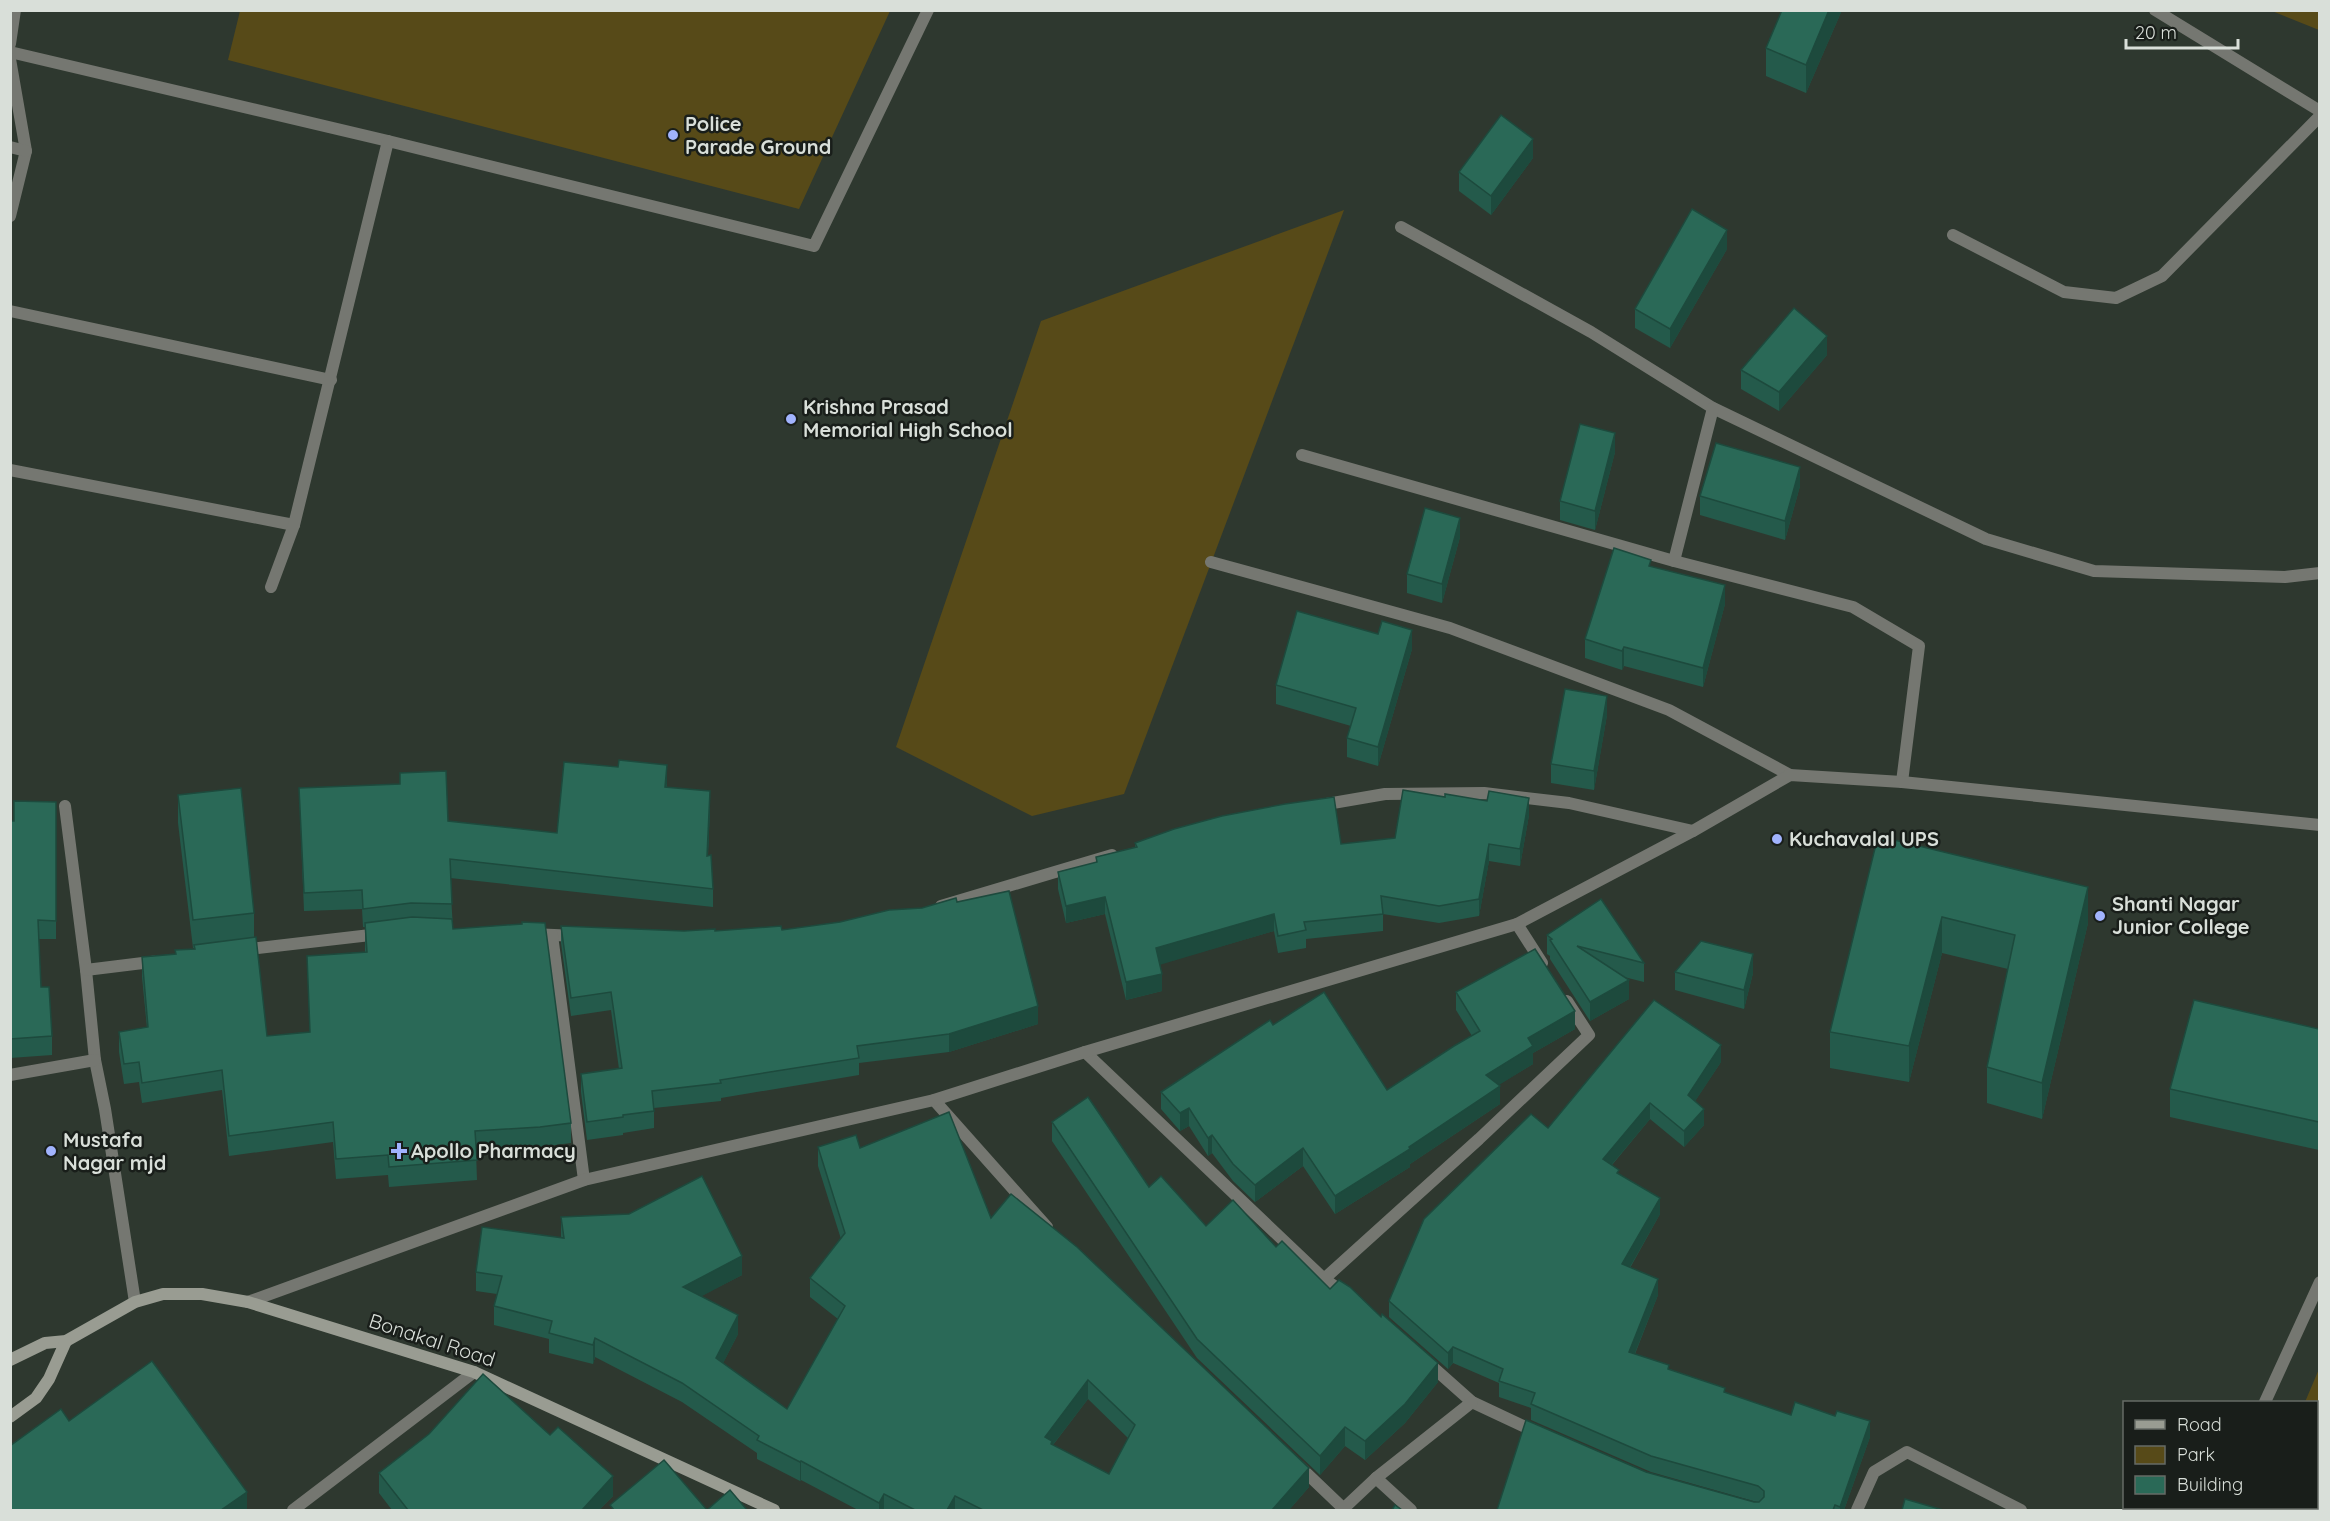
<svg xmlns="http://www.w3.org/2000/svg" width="2330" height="1521" font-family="Quicksand,sans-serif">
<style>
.green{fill:#574a18}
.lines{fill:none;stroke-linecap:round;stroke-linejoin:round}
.minor{stroke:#757771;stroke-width:12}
.tertiary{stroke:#757771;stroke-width:12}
.secondary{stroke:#999c92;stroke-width:12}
.wall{fill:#245a4b;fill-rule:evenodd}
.shaded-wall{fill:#1d4a3d}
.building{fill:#2a6957;stroke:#1d4a3d;stroke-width:1.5;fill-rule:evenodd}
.poi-dot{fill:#a1b3fd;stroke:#191e1a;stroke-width:2}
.labels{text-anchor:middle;stroke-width:5;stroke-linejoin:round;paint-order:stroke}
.poi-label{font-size:20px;font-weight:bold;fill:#d9dfd9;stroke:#191e1a;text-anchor:start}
.street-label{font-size:20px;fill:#d9dfd9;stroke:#191e1a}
</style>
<rect width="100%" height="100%" fill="#2e382f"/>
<!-- green -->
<g class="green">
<path d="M240,11V10L890,11L799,209L228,60Z"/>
<path d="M2272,11H2319V30Z"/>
<path d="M1344,210L1124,794L1032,816L896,747L1041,321Z"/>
<path d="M2319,1369V1510H2257L2258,1508H2316V1402H2305Z"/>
</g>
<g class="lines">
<!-- minor -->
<g class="minor">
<path d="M2155,10L2320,111"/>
<path d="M10,44L15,10"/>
<path d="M10,52L388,141L814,246L928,10"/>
<path d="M10,59L26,151L10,216"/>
<path d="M10,147L26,151"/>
<path d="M1401,227L1591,332L1713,408L1986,539L2094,571L2285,577L2320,573"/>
<path d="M1953,235L2064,292L2116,298L2162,276L2320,116"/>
<path d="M10,311L331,380"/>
<path d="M1302,455L1674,561L1853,607L1919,646L1902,782"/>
<path d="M10,470L294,525"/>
<path d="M1674,561L1713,408"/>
<path d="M1211,562L1450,628L1669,710L1790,775"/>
<path d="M271,587L294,525L388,141"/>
<path d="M1321,805L1385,794L1484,793L1569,803L1693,831"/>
<path d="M65,806L86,970L95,1060L105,1109L135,1302"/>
<path d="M941,906L1112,855"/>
<path d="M1517,924L1542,963"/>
<path d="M531,934L577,936"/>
<path d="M552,935L584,1180"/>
<path d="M241,950L379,934"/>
<path d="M86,970L159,961"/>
<path d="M1085,1052L1324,1279L1347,1295"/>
<path d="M10,1075L95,1060"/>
<path d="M934,1100L1047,1227"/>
<path d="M1324,1279L1479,1139L1589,1035L1567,1001"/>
<path d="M1427,1362L1472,1402L1538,1433"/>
<path d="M2265,1402L2320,1282"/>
<path d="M1299,1466L1344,1509"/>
<path d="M1376,1478L1411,1510"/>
<path d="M293,1510L474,1372"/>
<path d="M1342,1510L1376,1478L1472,1402"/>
<path d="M1857,1510L1874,1472L1907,1452L2021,1510"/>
<path d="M2217,1510L2218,1508"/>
</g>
<!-- tertiary -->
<path class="tertiary" d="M248,1302L584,1180L934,1100L1085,1052L1517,924L1693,831L1790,775L1902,782L2320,825"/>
<!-- secondary -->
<g class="secondary">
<path d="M10,1360L45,1343L66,1341L135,1302L163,1294H202L248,1302L474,1372L774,1510"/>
<path d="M10,1417L36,1398L49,1379L66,1341"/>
</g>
</g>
<!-- wall -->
<g class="wall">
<path d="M1842,10L1806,93L1766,76V48Z"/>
<path d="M1533,158L1491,215L1459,191V172Z"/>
<path d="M1727,249L1670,348L1635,328V309Z"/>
<path d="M1827,355L1779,411L1741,389V370Z"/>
<path d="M1615,452L1595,530L1560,520V501Z"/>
<path d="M1800,486L1785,540L1700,515V496Z"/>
<path d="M1460,537L1442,603L1407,593V574Z"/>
<path d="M1651,567L1725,604L1703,687L1624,666L1622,670L1585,658V639Z"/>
<path d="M1412,649L1378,766L1347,757V738L1351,726L1276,704V685Z"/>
<path d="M1607,715L1594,790L1551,783V764Z"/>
<path d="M667,783V787L710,809L708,856L713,889V907L450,878L453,929L571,1123V1143L540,1147L476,1151L477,1180L389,1187L388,1175L336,1179L333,1142L229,1156L222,1090L142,1103L139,1082L124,1084L119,1052V1032L147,1028L142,977V957L175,954L194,949V948H193L178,823V795L254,913V937L267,1036L310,1032L307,956L365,952V927H363L362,909L304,911L299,788L448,821L557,833Z"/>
<path d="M56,802V939H39L41,987L52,1036V1055L10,1058V821H14Z"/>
<path d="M1529,815L1520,866L1489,861L1479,916L1439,923L1383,914V931L1306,939V948L1278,953L1274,931L1160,964L1162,991L1126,1000L1105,914L1066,923L1058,889V872L1096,863V857L1135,847V843L1341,844L1395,838Z"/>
<path d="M1878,836L2088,923L2042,1119L1987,1103V1067L2008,969L1942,953L1909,1082L1830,1068V1032Z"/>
<path d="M957,902L1038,1024L949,1052L859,1063V1075L721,1098V1101L654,1108V1128L623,1133V1135L587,1140L581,1092V1074L619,1069L611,1010L571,1016L561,943V926L684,931H715L782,930L840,922Z"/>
<path d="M1547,935L1644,963V982L1624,977L1629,999L1590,1021L1550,959V956L1547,954Z"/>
<path d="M1675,972L1753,973L1744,1009L1675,990Z"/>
<path d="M1456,992L1575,1029L1533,1053V1064L1498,1085L1500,1104L1410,1164V1167L1335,1214L1303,1166L1255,1202L1233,1181L1212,1153L1208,1156L1189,1126L1180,1131L1161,1109V1092L1273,1025L1387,1090L1472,1036L1456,1010Z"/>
<path d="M2319,1029V1150L2170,1117V1089Z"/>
<path d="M1721,1062L1695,1101L1704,1125L1684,1147L1650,1119L1612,1165L1619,1174L1660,1214L1630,1268L1658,1295L1635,1354L1725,1393L1791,1415L1870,1437L1844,1510H1497L1646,1472L1754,1502H1757L1651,1472L1531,1420V1408L1499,1397V1383L1453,1363L1448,1369L1389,1317V1301L1548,1128Z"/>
<path d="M1052,1122L1206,1226L1276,1247L1330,1289L1438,1382L1405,1423L1365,1460L1345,1446L1320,1475L1197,1358L1052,1141Z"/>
<path d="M818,1147L860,1148L991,1218L1309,1487L1289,1510H858L801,1480L800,1481L757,1459V1453L682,1402L595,1357L593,1364L549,1353V1339L494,1325V1306L497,1294L476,1291V1272L561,1237V1217L742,1275L701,1296L738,1334L723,1363L787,1409L838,1319L810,1297V1278L841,1239L818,1166ZM1088,1399L1128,1438L1109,1474L1053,1445Z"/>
<path d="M379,1473L613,1496L599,1510H392L379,1493Z"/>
</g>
<!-- shaded-wall -->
<g class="shaded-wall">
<path d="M1829,10H1842L1806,93V65Z"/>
<path d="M1533,139V158L1491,215V196Z"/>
<path d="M1727,230V249L1670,348V329Z"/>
<path d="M1827,336V355L1779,411V392Z"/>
<path d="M1615,433V452L1595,530V511Z"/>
<path d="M1800,467V486L1785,540V521Z"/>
<path d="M1460,518V537L1442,603V584Z"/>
<path d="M1725,585V604L1703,687V668Z"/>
<path d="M1412,630V649L1378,766V747Z"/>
<path d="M1624,647V666L1622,670V651Z"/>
<path d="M1607,696V715L1594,790V771Z"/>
<path d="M667,765V783L665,805V787Z"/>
<path d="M710,791V809L707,874V856Z"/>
<path d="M1529,798V815L1520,866V849Z"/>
<path d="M1489,844V861L1479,916V899Z"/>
<path d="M2088,887V923L2042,1119V1083Z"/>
<path d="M1105,897V914L1066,923V906Z"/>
<path d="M1274,914V931L1156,966V948Z"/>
<path d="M1942,917V953L1909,1082V1046Z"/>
<path d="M1753,954V973L1744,1009V990Z"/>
<path d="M1162,974V991L1126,1000V982Z"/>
<path d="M1629,980V999L1590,1021V1002Z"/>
<path d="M1038,1006V1024L949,1052V1034Z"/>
<path d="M1575,1011V1029L1533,1053V1064L1486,1093V1075L1528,1038Z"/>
<path d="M1721,1045V1062L1688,1112V1095Z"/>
<path d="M1500,1086V1104L1410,1164V1167L1335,1214V1196Z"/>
<path d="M1650,1103V1119L1603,1175V1159Z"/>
<path d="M1189,1108V1126L1180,1131V1113Z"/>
<path d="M1704,1109V1125L1684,1147V1131Z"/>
<path d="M1212,1135V1153L1208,1156V1138Z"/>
<path d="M1303,1148V1166L1255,1202V1185Z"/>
<path d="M1660,1198V1214L1622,1281V1264Z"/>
<path d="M742,1256V1275L683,1306V1287Z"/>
<path d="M1658,1279V1295L1629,1368V1352Z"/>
<path d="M738,1315V1334L716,1377V1358Z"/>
<path d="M595,1338V1357L593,1364V1345Z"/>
<path d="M1453,1347V1363L1448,1369V1353Z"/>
<path d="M1438,1363V1382L1405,1423L1365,1460V1441Z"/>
<path d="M1088,1380V1399L1052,1446L1045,1437Z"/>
<path d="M1870,1421V1437L1844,1510H1840V1507Z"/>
<path d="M1345,1427V1446L1320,1475V1456Z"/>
<path d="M801,1461V1480L800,1481V1462Z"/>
<path d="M1309,1468V1487L1289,1510H1272Z"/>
<path d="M613,1476V1496L599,1510H582Z"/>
<path d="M247,1492V1510H221Z"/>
<path d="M884,1494V1510H879V1503Z"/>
<path d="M955,1496V1510H947Z"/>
</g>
<!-- building -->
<g class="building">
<path d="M1782,10H1829L1806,65L1766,48Z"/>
<path d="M1501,115L1533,139L1491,196L1459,172Z"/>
<path d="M1692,209L1727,230L1670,329L1635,309Z"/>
<path d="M1794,308L1827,336L1779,392L1741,370Z"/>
<path d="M1580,424L1615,433L1595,511L1560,501Z"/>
<path d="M1716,443L1800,467L1785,521L1700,496Z"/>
<path d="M1425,508L1460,518L1442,584L1407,574Z"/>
<path d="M1614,548L1651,560L1649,566L1725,585L1703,668L1624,647L1622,651L1585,639Z"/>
<path d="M1297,611L1378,634L1382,621L1412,630L1378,747L1347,738L1356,708L1276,685Z"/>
<path d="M1565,689L1607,696L1594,771L1551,764Z"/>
<path d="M619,760L667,765L665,787L710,791L707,856L711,855L713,889L450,859L452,904L411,903L363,909L362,890L304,893L299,788L400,784V773L446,771L448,821L557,833L564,762L618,767Z"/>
<path d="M241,788L254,913L193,920L178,795Z"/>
<path d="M1403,790L1445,797V794L1487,801L1489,791L1529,798L1520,849L1489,844L1479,899L1439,906L1381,896L1383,914L1304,922L1306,930L1278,936L1274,914L1156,948L1162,974L1126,982L1105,897L1066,906L1058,872L1097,862L1096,857L1137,847L1135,843L1174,829L1222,816L1285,804L1334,797L1341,844L1395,838Z"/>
<path d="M14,801L56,802V921L38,920L41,987H49L52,1036L10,1039V821H14Z"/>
<path d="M1878,836L2088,887L2042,1083L1987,1067L2015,935L1942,917L1909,1046L1830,1032Z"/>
<path d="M1009,891L1038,1006L949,1034L857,1046L859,1058L720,1080L721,1083L652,1091L654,1111L623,1115V1117L587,1122L581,1074L622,1068L611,992L571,998L561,926L684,931L715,929V931L781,926L782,930L840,922L889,910L922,908L956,898L957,902Z"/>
<path d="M1601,899L1644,963L1577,946L1629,980L1590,1002L1550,940L1552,939L1547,935Z"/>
<path d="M412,917L452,919L453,929L522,924V922L545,923L571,1123L540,1127L475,1131L477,1160L389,1167L388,1155L336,1159L333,1122L229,1136L222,1070L142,1083L139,1062L124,1064L119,1032L148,1027L142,957L176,954L175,950L195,949L194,945L256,937L267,1036L310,1032L307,956L367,952L365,923Z"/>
<path d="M1701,941L1753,954L1744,990L1675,972Z"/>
<path d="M1535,949L1575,1011L1528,1038L1533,1046L1486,1075L1500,1086L1409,1147L1410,1149L1335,1196L1303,1148L1255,1185L1233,1164L1212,1135L1208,1138L1189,1108L1180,1113L1161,1092L1270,1020L1273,1025L1324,992L1387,1090L1454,1046L1480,1031L1456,992Z"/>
<path d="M1654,1000L1721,1045L1688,1095L1704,1109L1684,1131L1650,1103L1603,1159L1619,1170L1617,1173L1660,1198L1622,1264L1658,1279L1629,1352L1669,1365L1668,1369L1725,1388L1724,1392L1791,1415L1795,1402L1835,1416L1837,1411L1870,1421L1840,1507L1835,1505L1833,1510H1497L1526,1420L1646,1472L1754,1502H1759L1764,1497V1491L1758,1486L1651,1456L1531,1404L1535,1393L1499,1381L1503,1369L1453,1347L1448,1353L1389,1301L1424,1219L1531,1114L1548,1128Z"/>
<path d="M2194,1000L2319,1029V1122L2170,1089Z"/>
<path d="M1088,1097L1149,1187L1161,1176L1206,1226L1233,1200L1276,1247L1282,1241L1330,1289L1339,1280L1350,1287L1381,1317L1382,1314L1438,1363L1405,1404L1365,1441L1345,1427L1320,1456L1197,1339L1052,1122Z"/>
<path d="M949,1112L991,1218L1011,1194L1077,1247L1309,1468L1272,1510H983L955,1496L947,1510H915L884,1494L879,1503L801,1461L800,1462L757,1440L759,1436L682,1383L595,1338L593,1345L549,1333L552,1321L494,1306L502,1276L476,1272L482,1227L564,1238L561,1217L629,1214L702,1176L742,1256L683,1287L738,1315L716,1358L787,1409L845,1306L810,1278L845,1233L818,1147L856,1135L860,1148ZM1088,1380L1135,1425L1109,1474L1051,1444L1052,1441L1045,1437Z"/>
<path d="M152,1361L247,1492L221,1510H10V1446L61,1409L69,1421Z"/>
<path d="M483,1374L550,1435L558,1427L613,1476L582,1510H408L379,1473L429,1434Z"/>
<path d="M664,1460L707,1510L730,1490L747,1510H614L610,1505Z"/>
<path d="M1905,1499L1943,1510H1902Z"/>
<path d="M1395,1505L1402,1510H1392Z"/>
</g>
<!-- markers -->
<g class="poi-dot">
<circle cx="673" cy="135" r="6"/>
<circle cx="791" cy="419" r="6"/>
<circle cx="1777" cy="839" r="6"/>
<circle cx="2100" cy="916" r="6"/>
<circle cx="51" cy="1151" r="6"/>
<path d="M396 1142h6v6h6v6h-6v6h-6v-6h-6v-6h6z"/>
</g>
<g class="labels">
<!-- poi labels -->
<g class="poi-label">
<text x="685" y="131">Police<tspan x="685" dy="23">Parade Ground</tspan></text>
<text x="803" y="414">Krishna Prasad<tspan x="803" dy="23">Memorial High School</tspan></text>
<text x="1789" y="846">Kuchavalal UPS</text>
<text x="2112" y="911">Shanti Nagar<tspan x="2112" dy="23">Junior College</tspan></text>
<text x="63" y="1147">Mustafa<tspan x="63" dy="23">Nagar mjd</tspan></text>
<text x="411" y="1158">Apollo Pharmacy</text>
</g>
<!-- street labels -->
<g class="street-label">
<text transform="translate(432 1340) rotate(18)" y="7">Bonakal Road</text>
</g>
</g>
<!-- border -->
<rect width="2330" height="1521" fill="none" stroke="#d9dfd9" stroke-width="24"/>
<!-- legend -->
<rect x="2123" y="1401" width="195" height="108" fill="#191e1a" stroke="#666b66" stroke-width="1.5"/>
<rect x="2135" y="1420" width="30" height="9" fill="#999c92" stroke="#666b66" stroke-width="1.5"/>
<text x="2177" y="1431" font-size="18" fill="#d9dfd9">Road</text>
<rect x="2135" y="1446" width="30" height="18" fill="#574a18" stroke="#666b66" stroke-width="1.5"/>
<text x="2177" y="1461" font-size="18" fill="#d9dfd9">Park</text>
<rect x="2135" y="1476" width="30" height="18" fill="#2a6957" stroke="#666b66" stroke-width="1.5"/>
<text x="2177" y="1491" font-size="18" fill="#d9dfd9">Building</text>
<!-- scale -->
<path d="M2126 39v9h112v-9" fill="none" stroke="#d9dfd9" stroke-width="3"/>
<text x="2135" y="39" font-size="18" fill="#d9dfd9" stroke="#191e1a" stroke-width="4.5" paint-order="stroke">20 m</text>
</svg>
